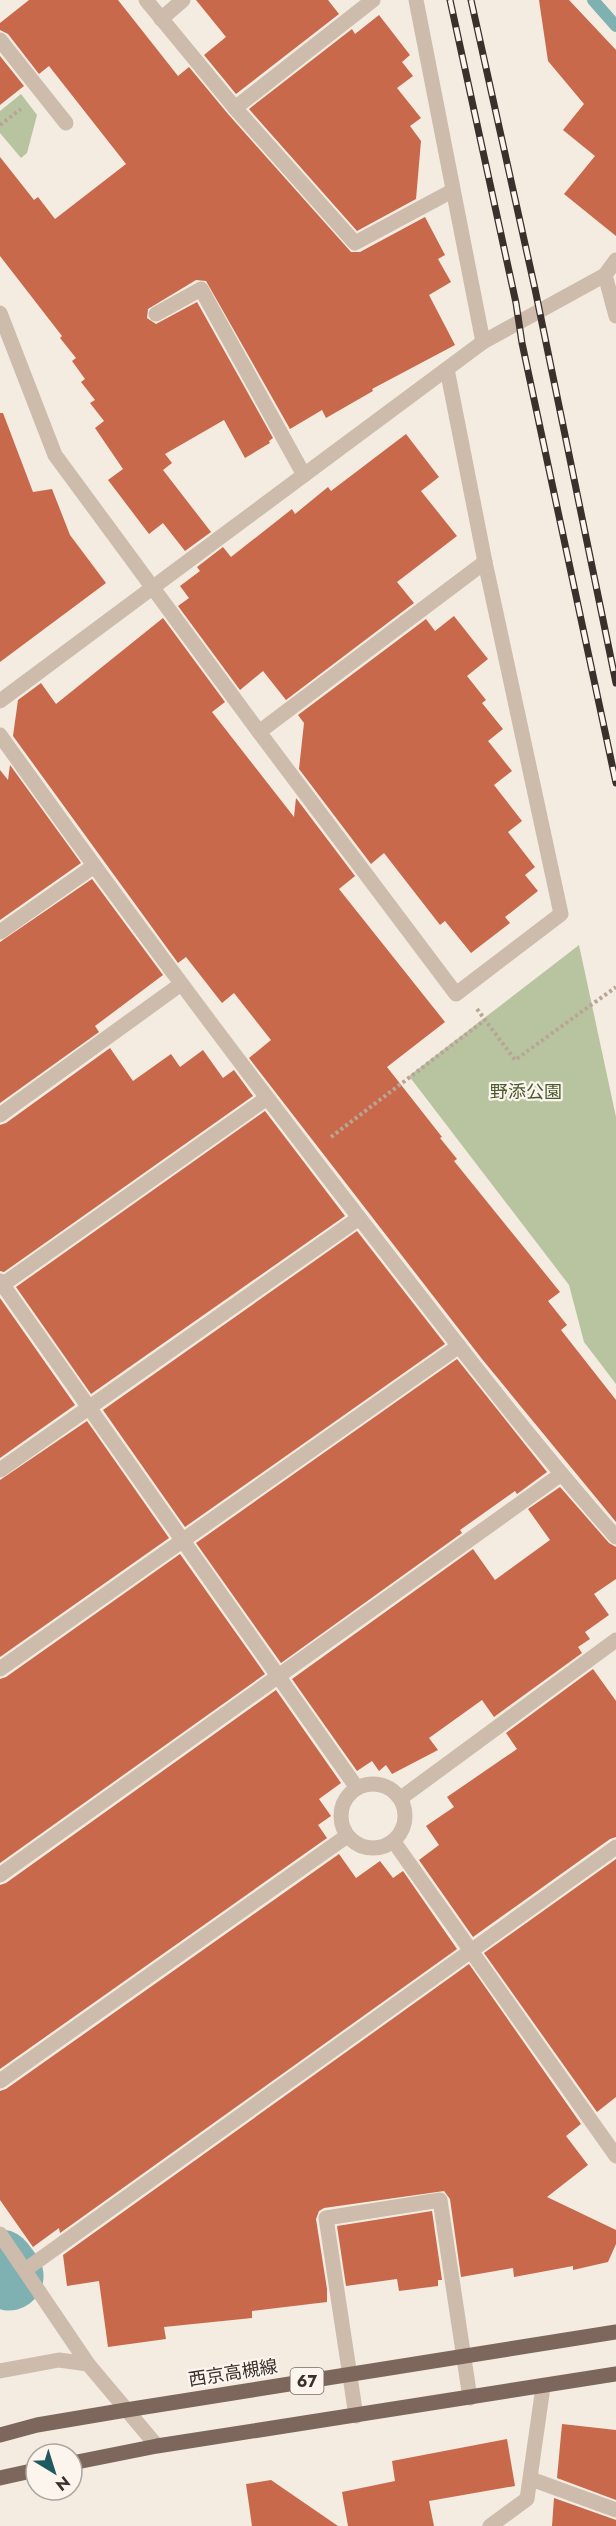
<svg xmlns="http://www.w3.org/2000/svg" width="616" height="2526" font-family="Jost,'Noto Sans JP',sans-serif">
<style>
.green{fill:#b8c4a0}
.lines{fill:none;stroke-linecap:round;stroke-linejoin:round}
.stream{stroke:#7fb0b2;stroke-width:12}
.river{stroke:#7fb0b2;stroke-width:69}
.building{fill:#c8694b}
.path{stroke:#b9a596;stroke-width:4;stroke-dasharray:3 3;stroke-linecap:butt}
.minor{stroke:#cdbbac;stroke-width:15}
.major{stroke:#7d675c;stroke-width:15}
.rail-casing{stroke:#3b302b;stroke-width:7}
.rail{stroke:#fbf5ee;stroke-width:4.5;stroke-dasharray:14;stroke-linecap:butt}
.labels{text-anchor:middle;stroke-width:4.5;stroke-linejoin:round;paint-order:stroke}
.shield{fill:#fbf5ee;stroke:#756b66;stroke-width:1.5}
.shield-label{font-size:16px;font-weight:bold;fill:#3b302b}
.park-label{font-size:18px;fill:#4a5a2e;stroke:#fbf5ee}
.street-label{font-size:18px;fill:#3b302b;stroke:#fbf5ee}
</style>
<rect width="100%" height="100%" fill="#f4ebe1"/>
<!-- green -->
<g class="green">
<path d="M21,94L37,115L27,153L21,158L0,133V111Z"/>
<path d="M579,945L616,1117V1384L584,1342L569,1285L409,1076Z"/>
</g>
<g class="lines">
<!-- stream -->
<path class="stream" d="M593,0L616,26"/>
<!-- river -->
<path class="river" d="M0,2264L9,2276"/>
</g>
<!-- building -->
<g class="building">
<path d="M29,0H118L178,76L189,67L228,114L351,252H360L425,217L445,255L438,259L451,282L429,295L455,345L372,389L373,391L326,418L322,410L290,429L206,281L196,280L148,309L147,318L156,324L197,302L273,438L269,441L270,443L245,458L224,420L165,454L172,463L163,470L211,532L185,551L163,523L149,534L108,480L123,469L95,428L104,421L90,403L95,400L81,382L85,379L72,361L76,358L60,338L62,336L0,256V157L34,200L38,197L55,219L126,164L49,66L39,74L8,34L0,30V23Z"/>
<path d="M196,0H328L339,14L236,94L204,55L226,37Z"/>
<path d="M539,0H569L616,50V236L564,194L595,156L563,130L584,104L548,61Z"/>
<path d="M379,15L410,55L402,62L413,76L397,88L421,118L410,126L421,141L416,199L357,231L249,109L352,29L355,34Z"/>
<path d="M0,56L24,86L0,105Z"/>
<path d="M0,413H3L33,492L52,489L70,535L106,583L0,662Z"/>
<path d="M406,434L439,477L421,491L457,536L397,582L414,603L286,700L263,671L240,690L178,606L189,598L180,586L200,571L197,567L223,547L231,557L292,509L295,514L328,487L331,491Z"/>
<path d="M454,616L488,659L467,676L486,700L482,703L503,729L488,741L512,771L494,785L522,821L508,832L535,867L525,875L538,891L505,917L510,923L471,953L445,921L440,925L384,853L371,864L299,769L304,723L298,715L426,619L435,631Z"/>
<path d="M163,618L225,702L212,712L294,817L296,798L355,876L339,889L445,1022L387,1067L442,1137L440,1138L457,1159L454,1161L560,1292L548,1301L567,1325L561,1330L616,1400V1522L482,1359L249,1058L271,1040L234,993L222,1003L186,957L178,963L13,736L18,700L41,683L56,704Z"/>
<path d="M10,765L81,863L0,920V770L8,780Z"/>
<path d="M92,879L163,975L95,1026L99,1032L0,1103V942Z"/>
<path d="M110,1048L133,1081L171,1054L180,1067L203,1050L223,1078L234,1070L253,1096L4,1272L0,1271V1125L6,1123Z"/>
<path d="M265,1111L345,1216L91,1394L16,1287Z"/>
<path d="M357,1231L445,1344L185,1527L103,1410Z"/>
<path d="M0,1298L75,1405L0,1458Z"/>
<path d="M457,1359L547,1472L517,1494L515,1491L460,1530L462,1533L281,1663L196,1543Z"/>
<path d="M87,1421L169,1538L0,1657V1480Z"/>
<path d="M560,1487L609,1543L616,1547V1579L594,1594L609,1615L585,1632L590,1639L578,1647L582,1653L494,1717L482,1700L429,1738L438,1750L392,1774L386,1765L379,1771L372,1761L357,1771L292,1679L473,1549L495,1580L550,1540L528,1509Z"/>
<path d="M180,1554L265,1674L0,1863V1679L6,1677Z"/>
<path d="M593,1669L616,1701V1837L610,1839L473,1937L419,1860L439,1845L426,1826L454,1807L447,1797L517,1749L506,1733Z"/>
<path d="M276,1690L341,1783L319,1799L331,1816L318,1825L327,1838L0,2069V1885L6,1883Z"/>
<path d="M339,1854L356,1878L380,1861L393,1878L403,1871L457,1949L60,2233L59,2228L33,2247L0,2200V2091L6,2089Z"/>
<path d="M616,1859V2097L597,2112L484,1953Z"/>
<path d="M469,1964L581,2124L566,2136L588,2165L547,2197L616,2230V2244L608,2262L573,2270V2266L514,2277L513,2268L461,2277L450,2199L444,2191L324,2208L319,2211L316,2219L327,2289V2302L252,2311V2318L164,2327L166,2339L108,2347L99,2281L67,2286L63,2255Z"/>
<path d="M432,2211L442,2280H438V2286L399,2291L397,2279L346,2286L337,2226Z"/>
<path d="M562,2424L616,2430V2500L557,2478Z"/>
<path d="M507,2439L515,2486L429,2501L434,2526H348L342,2492L395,2481L392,2461Z"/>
<path d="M271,2480L338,2526H252L246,2484Z"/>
<path d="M554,2498L616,2520V2526H552Z"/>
</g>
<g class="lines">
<!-- path -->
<g class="path">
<path d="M0,125L21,109"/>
<path d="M477,1009L515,1060L616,987"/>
<path d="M331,1137L485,1020"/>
</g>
<!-- minor -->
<g class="minor">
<path d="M146,0L235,108L355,243L452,191"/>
<path d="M416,0L483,342"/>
<path d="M161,19L183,0"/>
<path d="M0,40L66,123"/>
<path d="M235,108L373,0"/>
<path d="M605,275L616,316"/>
<path d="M0,313L55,455L259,732L456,994L561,914L485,562L447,369"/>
<path d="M156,314L201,289L304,475"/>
<path d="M0,701L483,342L605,275L616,260"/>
<path d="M259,732L485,562"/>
<path d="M0,735C127,913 258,1088 392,1260C465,1354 537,1448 616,1537"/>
<path d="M0,932L94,866"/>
<path d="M0,1115L181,984"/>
<path d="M0,1281L357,1788"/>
<path d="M2,1285L267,1098"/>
<path d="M0,1470L359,1218"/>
<path d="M0,1669L459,1346"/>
<circle cx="373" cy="1816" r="32"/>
<path d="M401,1798L616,1640"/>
<path d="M394,1842L616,2156"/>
<path d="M0,1875L560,1475"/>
<path d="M0,2081L347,1836"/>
<path d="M0,2234L88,2364L157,2446"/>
<path d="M25,2270L616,1847"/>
<path d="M0,2371L59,2360L88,2364"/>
<path d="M356,2416L326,2218L440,2200L470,2398"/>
<path d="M531,2479L616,2510"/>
<path d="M490,2526L527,2499L543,2387"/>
</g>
<!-- major -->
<g class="major">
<path d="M0,2435L37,2425L126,2410L616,2332"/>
<path d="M72,2463L157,2446L616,2374"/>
<path d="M0,2478L36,2470"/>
</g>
<!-- rail casing -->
<g class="rail-casing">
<g id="rail">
<path d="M450,0L516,303L522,343L616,783"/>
<path d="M471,0L535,289L616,683"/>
</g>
</g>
<!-- rail -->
<use href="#rail" class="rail"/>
</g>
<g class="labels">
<!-- shield labels -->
<rect class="shield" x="290.5" y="2368" width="33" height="26" rx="4.5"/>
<g class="shield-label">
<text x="307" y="2387">67</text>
</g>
<!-- park labels -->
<g class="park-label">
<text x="526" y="1098">野添公園</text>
</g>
<!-- street labels -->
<g class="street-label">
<text transform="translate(233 2373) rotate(-9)" y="6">西京高槻線</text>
</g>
</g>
<!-- north arrow -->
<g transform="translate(54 2472) rotate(142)"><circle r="28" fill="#fbf5ee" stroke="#aea6a0" stroke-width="1.5"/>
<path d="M0-4.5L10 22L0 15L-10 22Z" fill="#1f5a5e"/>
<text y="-9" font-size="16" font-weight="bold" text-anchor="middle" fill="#3b302b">N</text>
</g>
</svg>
